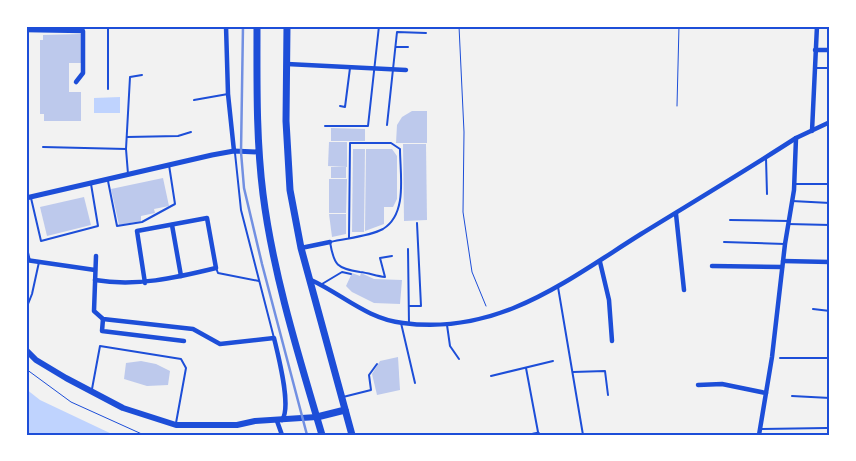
<svg xmlns="http://www.w3.org/2000/svg" width="856" height="461" font-family="Quicksand,sans-serif">
<style>
.water{fill:#bfd3fe}
.building{fill:#bdc9ec}
.lines{fill:none;stroke-linecap:round;stroke-linejoin:round}
.path{stroke:#1d4ed8;stroke-width:1}
.service{stroke:#1d4ed8;stroke-width:2}
.minor{stroke:#1d4ed8;stroke-width:4.5}
.tertiary{stroke:#1d4ed8;stroke-width:5}
.secondary{stroke:#1d4ed8;stroke-width:6}
.primary{stroke:#1d4ed8;stroke-width:7}
.rail{stroke:#7290e2;stroke-width:2.5}
.neatline{fill:none;stroke:#1d4ed8;stroke-width:2}
</style>
<rect width="100%" height="100%" fill="#f2f2f2"/>
<!-- water -->
<g class="water">
<path d="M120,97V113H94V98Z"/>
<path d="M26,389L40,400L114,435H26Z"/>
</g>
<!-- building -->
<g class="building">
<path d="M81,34V63H69V92H81V121H44V114H40V40H43V35Z"/>
<path d="M412,111H427V143H396L397,125L402,117Z"/>
<path d="M331,128L365,129V141H331Z"/>
<path d="M329,142H347V167L328,166Z"/>
<path d="M403,144H426L427,220L404,221Z"/>
<path d="M353,149H365L364,232H352Z"/>
<path d="M366,149H392L397,156V199L393,207H384V224L365,231Z"/>
<rect x="331" y="167" width="15" height="11"/>
<path d="M163,178L169,206L154,209L155,213L141,216V221L119,225L111,189Z"/>
<path d="M329,179H347L346,213H329Z"/>
<path d="M84,197L91,225L47,236L40,207Z"/>
<path d="M329,214H346V234L332,237Z"/>
<path d="M352,273L360,276L361,273L374,279L402,280L400,304L374,303L352,292L346,286Z"/>
<path d="M398,357L400,390L377,395L372,374L380,361Z"/>
<path d="M141,361L156,364L170,371L168,385L147,386L124,379L126,363Z"/>
</g>
<g class="lines">
<!-- path -->
<g class="path">
<path d="M459,26L464,132L463,212L472,272L486,306"/>
<path d="M677,106L679,26"/>
<path d="M26,369L71,402L144,435"/>
</g>
<!-- service -->
<g class="service">
<path d="M108,26V89"/>
<path d="M396,47H408"/>
<path d="M816,68H830"/>
<path d="M194,100L228,94"/>
<path d="M340,106L345,107L350,68"/>
<path d="M387,125L397,32L426,33"/>
<path d="M325,126H368L379,26"/>
<path d="M127,137L178,136L191,132"/>
<path d="M43,147L126,149"/>
<path d="M235,153L241,210L274,338"/>
<path d="M766,158L767,194"/>
<path d="M128,174L126,149L130,77L142,75"/>
<path d="M108,181L117,226L142,222L175,204L169,165"/>
<path d="M794,184H830"/>
<path d="M31,198L41,241L98,226L91,184"/>
<path d="M792,201L830,203"/>
<path d="M730,220L789,221"/>
<path d="M788,224L830,225"/>
<path d="M349,238L350,143H391L400,149C400,174 408,214 383,229C368,237 346,238 330,242C334,266 337,268 360,272C369,273 376,276 385,277L380,258L392,256"/>
<path d="M724,242L785,244"/>
<path d="M26,244L30,261"/>
<path d="M408,249L409,324"/>
<path d="M216,268L218,273L259,281"/>
<path d="M322,284L342,272L351,274"/>
<path d="M558,287L583,435"/>
<path d="M409,306H421L417,223"/>
<path d="M26,309L32,294L39,262"/>
<path d="M813,309L830,311"/>
<path d="M401,323L415,383"/>
<path d="M447,325L450,346L459,359"/>
<path d="M780,358H830"/>
<path d="M526,368L538,432"/>
<path d="M573,372L605,371L608,395"/>
<path d="M491,376L553,361"/>
<path d="M92,389L100,346L181,359L186,368L176,423"/>
<path d="M792,396L830,398"/>
<path d="M343,397L371,390L369,375L377,364"/>
<path d="M762,429L827,428"/>
<path d="M567,435L569,434"/>
</g>
<!-- minor -->
<g class="minor">
<path d="M226,26L228,94L234,151"/>
<path d="M26,30L83,31V73L76,82"/>
<path d="M815,50H830"/>
<path d="M287,64L406,70"/>
<path d="M812,131L817,26"/>
<path d="M676,214L684,290"/>
<path d="M172,225L181,276"/>
<path d="M301,248L330,242"/>
<path d="M96,256L94,311L103,319L193,329L220,344L274,338C278,355 292,407 282,420"/>
<path d="M26,260L95,270"/>
<path d="M783,261L830,262"/>
<path d="M600,262L609,300L612,341"/>
<path d="M712,266L782,267"/>
<path d="M95,280C136,287 175,278 216,268L207,218L137,231L145,283"/>
<path d="M311,280C342,294 367,319 403,323C498,336 566,281 641,234C693,202 745,171 796,138L830,122"/>
<path d="M103,319L102,331L184,341"/>
<path d="M698,385L722,384L766,393"/>
<path d="M277,421L282,435"/>
<path d="M533,435L538,434"/>
<path d="M759,435L772,357L785,244L794,190L796,138"/>
</g>
<!-- tertiary -->
<path class="tertiary" d="M26,198L212,155L234,151L259,152"/>
<!-- secondary -->
<path class="secondary" d="M26,350L36,360L66,378L123,408L176,425H237L255,421L317,417"/>
<!-- primary -->
<g class="primary">
<path d="M257,26C257,82 256,138 263,194C273,274 299,357 322,435"/>
<path d="M287,26L286,121L290,190L301,248L352,435"/>
<path d="M317,417L345,410"/>
</g>
<!-- rail -->
<path class="rail" d="M243,26L241,152L244,188L262,264L307,435"/>
</g>
<!-- border -->
<rect width="856" height="461" fill="none" stroke="#ffffff" stroke-width="55"/>
<rect x="28" y="28" width="800" height="406" class="neatline"/>
</svg>
